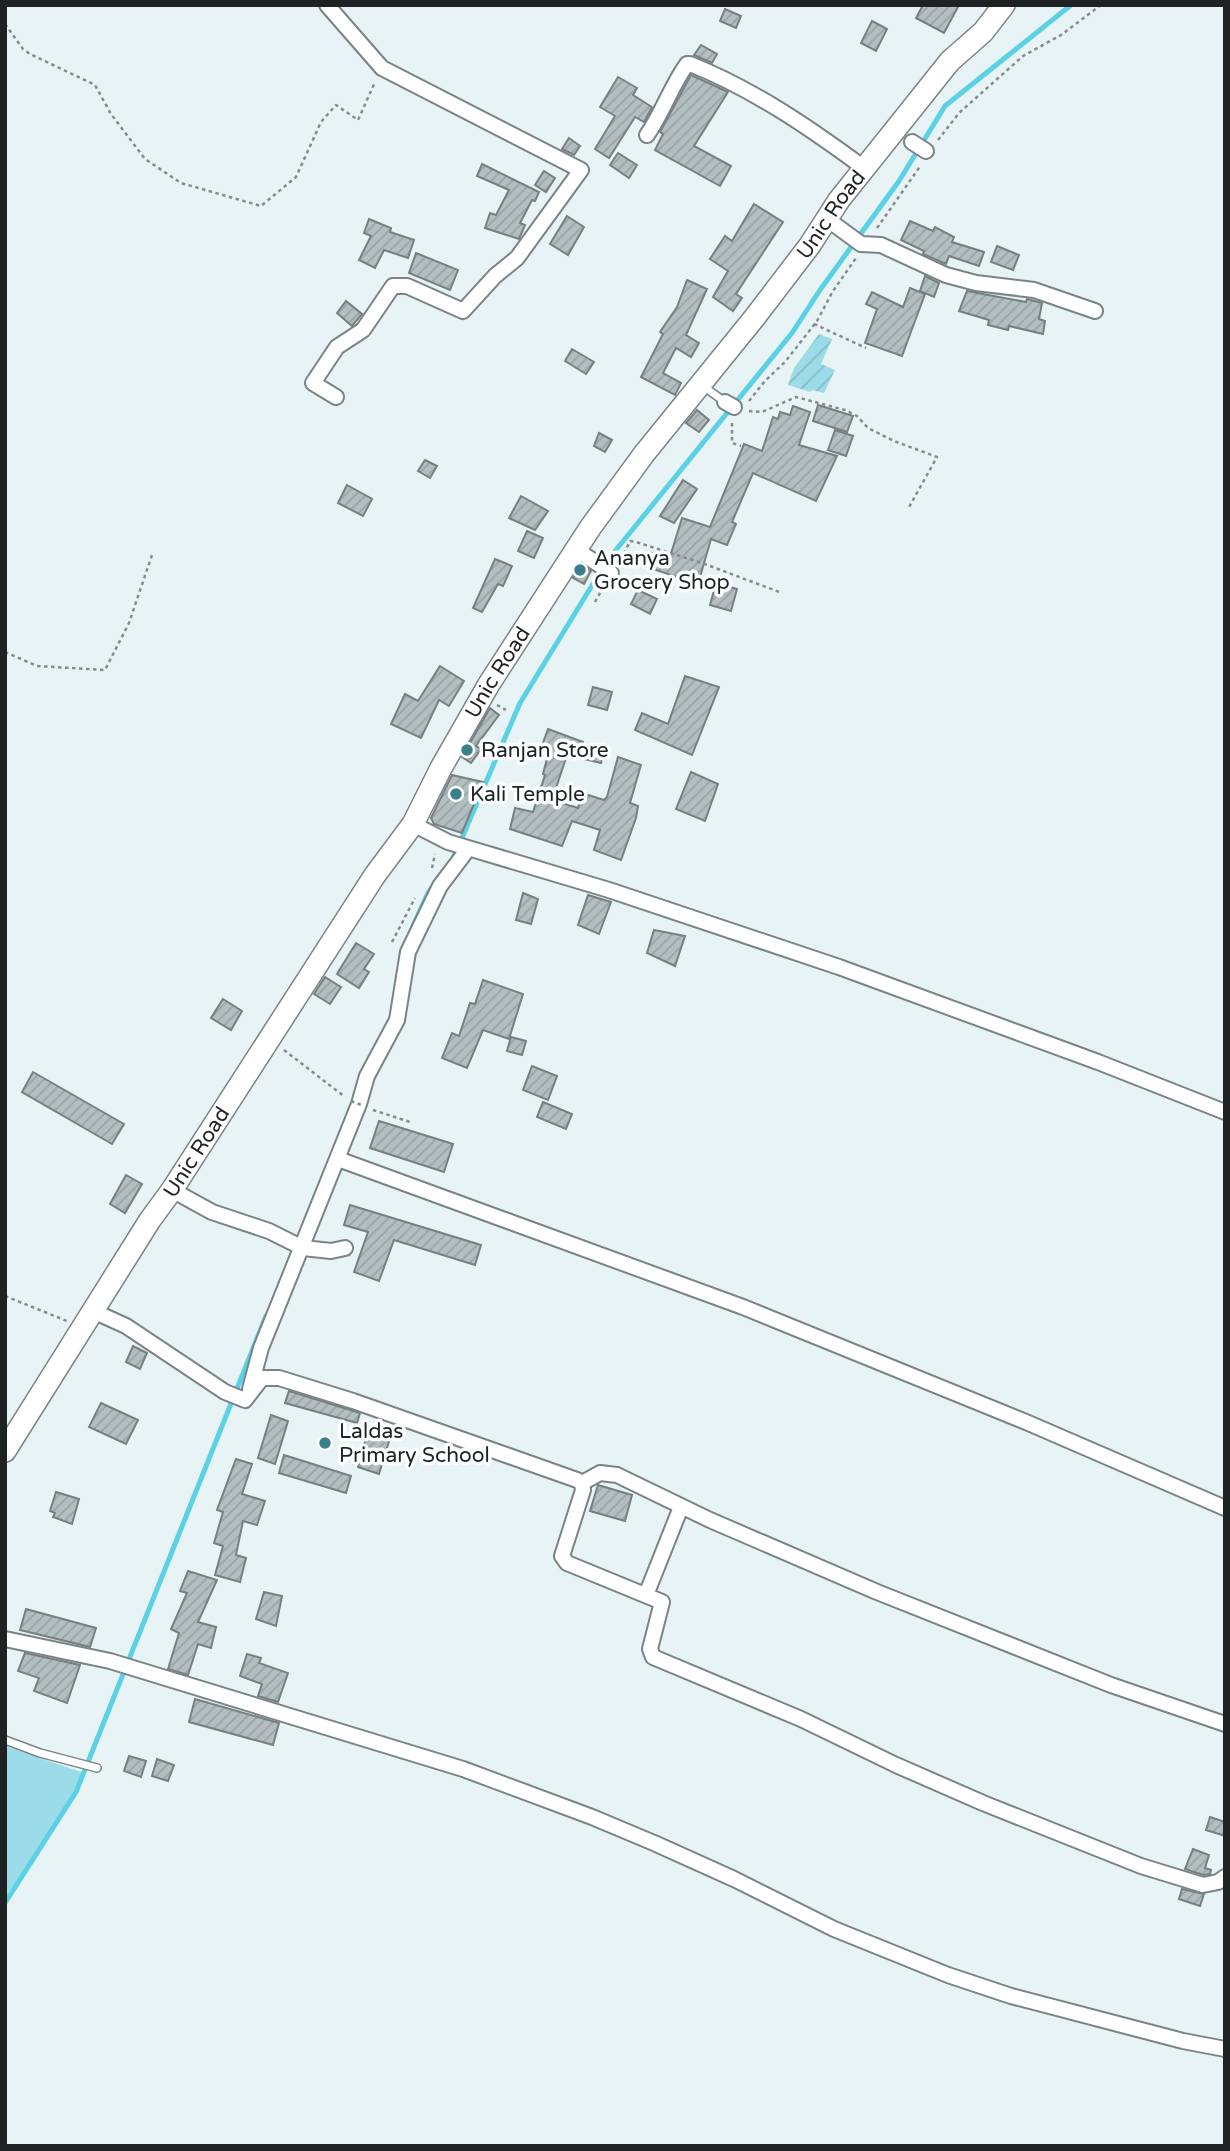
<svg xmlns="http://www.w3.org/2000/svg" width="1230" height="2151" font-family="'Varela Round',sans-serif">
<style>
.park{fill:#9bdce8}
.garden{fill:url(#garden-furrows)}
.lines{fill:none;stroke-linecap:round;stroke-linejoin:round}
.stream{stroke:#5bd1e5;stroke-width:5}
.building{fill:url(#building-hatch);stroke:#768081;stroke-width:2}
.lane-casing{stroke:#7a8486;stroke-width:10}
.street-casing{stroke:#7a8486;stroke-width:18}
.secondary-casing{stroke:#7a8486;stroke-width:24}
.path{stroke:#848c8d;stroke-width:2.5;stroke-dasharray:3.5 3.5;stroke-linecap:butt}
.lane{stroke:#fff;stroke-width:7}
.street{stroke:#fff;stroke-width:14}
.secondary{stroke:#fff;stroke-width:21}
.path-bridge{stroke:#848c8d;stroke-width:2.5;stroke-dasharray:3.5 3.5;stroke-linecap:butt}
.poi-dot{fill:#3a808c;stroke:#fcfeff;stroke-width:2.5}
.labels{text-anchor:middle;stroke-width:7;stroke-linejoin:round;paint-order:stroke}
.street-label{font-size:21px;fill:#1e2223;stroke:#fcfeff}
.poi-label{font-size:21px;fill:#1e2223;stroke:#fcfeff;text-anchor:start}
</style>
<defs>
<pattern id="garden-furrows" width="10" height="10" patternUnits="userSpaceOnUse" patternTransform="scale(1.75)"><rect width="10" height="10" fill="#9bdce8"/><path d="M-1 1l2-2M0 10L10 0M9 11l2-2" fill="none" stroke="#85bcc7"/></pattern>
<pattern id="building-hatch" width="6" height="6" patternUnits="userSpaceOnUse" patternTransform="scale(1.75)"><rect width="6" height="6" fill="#b3bec0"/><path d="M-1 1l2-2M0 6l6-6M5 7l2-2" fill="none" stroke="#9aa3a5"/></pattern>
</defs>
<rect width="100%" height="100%" fill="#e8f3f5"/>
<!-- park -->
<path class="park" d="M5,1746L84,1773L55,1824L5,1902Z"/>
<!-- garden -->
<path class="garden" d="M819,334L832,339L821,364L835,370L824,393L812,390L810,392L788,385L794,368Z"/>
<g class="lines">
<!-- stream -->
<g class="stream">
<path d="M452,861L520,703L607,561L792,333L820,290L899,181L945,106L1071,5"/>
<path d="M413,926L428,893L434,885"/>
<path d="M5,1903L76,1792L266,1316"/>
</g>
</g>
<!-- building -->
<g class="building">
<path d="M923,5H959L944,33L916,18Z"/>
<path d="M725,9L741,16L736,28L720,21Z"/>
<path d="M872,21L887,29L876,51L861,43Z"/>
<path d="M701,45L717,54L712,63L694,55Z"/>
<path d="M691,75L728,92L694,146L731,166L720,186L655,150L663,134L660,132Z"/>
<path d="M618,77L637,88L633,95L652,107L644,122L635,117L609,158L595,149L615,116L600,107Z"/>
<path d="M569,138L580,146L574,155L562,149Z"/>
<path d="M618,153L637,165L629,178L610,165Z"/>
<path d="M482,164L539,192L535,201L532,200L520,223L525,225L519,239L485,228L490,213L496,215L509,190L477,176Z"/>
<path d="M544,171L555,178L546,192L535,185Z"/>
<path d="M754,204L783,222L736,294L742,298L733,311L713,297L728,271L710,259L725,236L732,241Z"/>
<path d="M567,216L584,227L568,255L550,244Z"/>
<path d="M369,219L391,228L390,232L414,240L408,258L384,250L375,268L359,260L371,236L364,233Z"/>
<path d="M910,221L933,231L935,227L954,237L952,242L984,252L979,266L949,256L946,264L923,254L924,251L901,240Z"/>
<path d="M997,246L1019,255L1013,270L991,262Z"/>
<path d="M416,253L458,270L450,290L409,273Z"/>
<path d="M925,276L939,283L934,297L920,291Z"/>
<path d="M687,280L707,289L686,335L699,343L691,357L676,348L663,373L681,383L675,395L641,377L663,334L660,332L677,307Z"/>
<path d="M910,288L925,294L902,356L865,343L877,309L866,304L872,292L903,307Z"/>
<path d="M967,291L1026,302L1027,299L1042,303L1039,319L1045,321L1043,334L1009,326L1008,330L988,325L989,320L959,311Z"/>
<path d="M346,301L362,314L352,326L337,313Z"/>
<path d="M572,349L594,362L586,374L565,361Z"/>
<path d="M818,405L853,416L847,432L813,421Z"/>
<path d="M793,406L810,412L799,445L837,456L816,501L753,473L732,522L736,524L727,545L711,539L698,584L644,566L650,552L669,560L682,518L710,527L744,444L762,451L773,417L778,419L780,412L790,415Z"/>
<path d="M697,410L709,420L699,432L686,423Z"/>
<path d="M835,430L853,436L846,456L828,450Z"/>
<path d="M599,433L612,440L605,452L594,446Z"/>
<path d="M425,460L437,466L430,478L418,471Z"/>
<path d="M683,480L697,489L674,523L660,516Z"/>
<path d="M347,485L372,499L363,516L338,503Z"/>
<path d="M521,496L548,511L535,530L509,518Z"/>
<path d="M527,531L543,538L534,558L518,551Z"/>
<path d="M495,559L512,566L503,586L498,584L482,612L473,608Z"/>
<path d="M582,565L591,571L584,584L573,578Z"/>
<path d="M716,583L737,589L731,611L710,605Z"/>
<path d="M638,590L657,599L650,614L631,604Z"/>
<path d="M440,666L464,681L449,706L439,700L421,738L391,724L405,694L418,701Z"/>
<path d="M685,676L719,687L692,755L635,730L642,713L668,724Z"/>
<path d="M593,687L612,692L607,710L588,705Z"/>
<path d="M490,708L499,715L476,746L481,749L471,763L462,757Z"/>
<path d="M548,729L583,742V744L604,751L601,763L567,755L552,800L578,808L582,793L604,800L607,797L618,757L641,765L630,803L638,806L636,818L621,860L594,850L600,830L572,821L562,846L510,829L515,808L533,812L545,775L543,774L548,755L540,751Z"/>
<path d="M691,772L718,784L705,821L676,809Z"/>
<path d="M452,775L483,782L462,833L434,824L431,818Z"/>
<path d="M523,893L538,899L531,924L516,920Z"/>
<path d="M588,895L611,902L599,934L578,925Z"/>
<path d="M654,930L685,936L675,966L647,953Z"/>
<path d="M356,943L374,954L364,969L369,972L359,988L337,974Z"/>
<path d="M325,977L341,987L330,1004L314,994Z"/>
<path d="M483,980L523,994L509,1039L483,1030L467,1068L442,1058L452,1033L459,1036L470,1003L475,1004Z"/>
<path d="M223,999L242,1011L231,1030L211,1018Z"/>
<path d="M511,1037L526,1041L522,1055L507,1051Z"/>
<path d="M532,1066L557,1076L548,1100L523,1090Z"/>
<path d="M33,1072L124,1124L112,1144L22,1092Z"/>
<path d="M543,1102L572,1114L566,1129L537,1117Z"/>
<path d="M379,1121L453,1144L444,1172L370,1148Z"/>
<path d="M126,1175L142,1184L125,1213L110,1204Z"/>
<path d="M350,1205L481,1245L475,1265L394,1240L379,1281L354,1272L368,1232L344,1225Z"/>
<path d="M133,1346L147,1353L140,1369L126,1362Z"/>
<path d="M289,1391L360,1413L357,1423L285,1403Z"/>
<path d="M101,1403L138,1420L126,1444L89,1427Z"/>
<path d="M271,1415L288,1421L275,1464L258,1458Z"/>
<path d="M368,1431L390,1438L379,1474L358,1467Z"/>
<path d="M284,1455L351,1476L346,1493L279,1473Z"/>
<path d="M236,1459L252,1464L242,1494L265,1501L257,1525L243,1521L236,1555L246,1558L240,1582L215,1575L223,1546L214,1543L223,1512L217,1510Z"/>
<path d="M598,1485L632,1495L625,1521L590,1511Z"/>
<path d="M56,1492L79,1499L72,1524L53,1517L55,1513L50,1511Z"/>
<path d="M188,1571L217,1580L198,1622L216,1627L211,1648L198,1644L188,1675L168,1669L179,1633L171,1629L187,1593L180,1591Z"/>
<path d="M264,1592L282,1596L276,1626L256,1619Z"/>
<path d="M26,1609L96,1628L90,1647L20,1630Z"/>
<path d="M25,1653L80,1665L67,1703L34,1691L39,1678L18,1671Z"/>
<path d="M247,1654L261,1658L259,1663L288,1673L278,1702L258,1696L262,1684L240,1676Z"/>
<path d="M195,1699L279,1723L273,1745L189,1722Z"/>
<path d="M129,1756L146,1761L141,1777L124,1771Z"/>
<path d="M157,1759L174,1765L168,1781L152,1776Z"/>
<path d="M1210,1817L1225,1822V1836L1206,1830Z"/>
<path d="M1193,1849L1209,1855L1205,1868L1211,1870L1210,1874L1203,1875L1185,1869Z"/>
<path d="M1182,1889L1204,1894L1200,1906L1179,1899Z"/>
</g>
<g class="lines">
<!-- lane casing -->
<g class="lane-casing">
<g id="lane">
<path d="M703,386L725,402"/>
<path d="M5,1740L40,1753L97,1768"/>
</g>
</g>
<!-- street casing -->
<g class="street-casing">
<g id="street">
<path d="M327,5L382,68L581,170L517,258L495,276L463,311L407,286H393L363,330L337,347L313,383L336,397"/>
<path d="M647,135C663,112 671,86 687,64H690C753,89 810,128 864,168"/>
<path d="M912,142L926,151"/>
<path d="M827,219L861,244L881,245L946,275L976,283L1034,290L1095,311"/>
<path d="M725,402L734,407"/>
<path d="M577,550L611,573"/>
<path d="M413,824L448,842L609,890L839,967L1098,1062L1225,1112"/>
<path d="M338,1159L743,1307L1026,1422L1225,1508"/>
<path d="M172,1190L212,1212L269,1231L303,1248L331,1251L345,1248"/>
<path d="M93,1311L126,1326L225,1392L245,1400L262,1378H279L353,1401L577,1480L582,1483L583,1490L562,1556L567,1563L662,1602L650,1649L653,1657L801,1719L896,1765L983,1803L1141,1866L1203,1885L1218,1882L1225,1877"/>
<path d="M250,1389L261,1348L359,1104L367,1076L397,1020L408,952L440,886L468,849"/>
<path d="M582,1483L600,1473L617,1475L710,1520L877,1592L1111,1685L1225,1724"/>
<path d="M646,1595L681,1507"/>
<path d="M5,1639L110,1661L463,1769L592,1817L654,1843L734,1879L834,1929L948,1975L1011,1996L1183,2041L1225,2049"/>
</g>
</g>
<!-- secondary casing -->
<g class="secondary-casing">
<g id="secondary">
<path id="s1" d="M5,1451L150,1220L172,1190L375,875L413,824L441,768L489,684L590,528L644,454L755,317L810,245L839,200L950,61L983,32L1004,5"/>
</g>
</g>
<!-- path -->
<g class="path">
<path d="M5,24L23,49L30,54L95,85L111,114L145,159L181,183L261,206L296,177L321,122L336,105L358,120L375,82"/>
<path d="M938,140L959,113L1023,56L1061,35L1101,5"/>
<path d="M877,228L921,165"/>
<path d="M814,324L866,348"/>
<path d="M749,401L765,381L785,362L817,321L833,291L856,258"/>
<path d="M749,411L762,412L796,397L845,410L857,416L868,428L894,441L937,457L908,509"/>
<path d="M732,423V443L741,446"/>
<path d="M621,560L630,541L636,542L702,563L782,593"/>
<path d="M595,602L604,586"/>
<path d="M5,652L37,666L105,670L129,623L153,552"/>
<path d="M497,705L506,710"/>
<path d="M432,868L435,854"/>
<path d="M392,942L415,898"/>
<path d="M284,1050L345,1097"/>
<path d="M373,1110L410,1122"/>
<path d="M5,1296L67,1321"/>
</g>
<!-- lane -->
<use href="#lane" class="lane"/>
<!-- street -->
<use href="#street" class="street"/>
<!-- secondary -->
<use href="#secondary" class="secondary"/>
<!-- path-bridge -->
<path class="path-bridge" d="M351,1101L364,1106"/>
</g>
<!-- markers -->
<g class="poi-dot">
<circle cx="580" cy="570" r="7"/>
<circle cx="467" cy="750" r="7"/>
<circle cx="456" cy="794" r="7"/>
<circle cx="325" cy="1443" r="7"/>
</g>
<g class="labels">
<!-- street labels -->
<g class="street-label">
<text dy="7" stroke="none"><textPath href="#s1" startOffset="1489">Unic Road</textPath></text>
<text dy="7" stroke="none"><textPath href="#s1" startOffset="922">Unic Road</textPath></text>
<text dy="7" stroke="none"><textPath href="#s1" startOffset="355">Unic Road</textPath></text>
</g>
<!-- poi labels -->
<g class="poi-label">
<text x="594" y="565">Ananya<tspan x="594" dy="24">Grocery Shop</tspan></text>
<text x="481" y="757">Ranjan Store</text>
<text x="470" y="801">Kali Temple</text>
<text x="339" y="1438">Laldas<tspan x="339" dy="24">Primary School</tspan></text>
</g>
</g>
<!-- border -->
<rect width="1230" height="2151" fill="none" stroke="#1e2223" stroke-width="14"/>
</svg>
